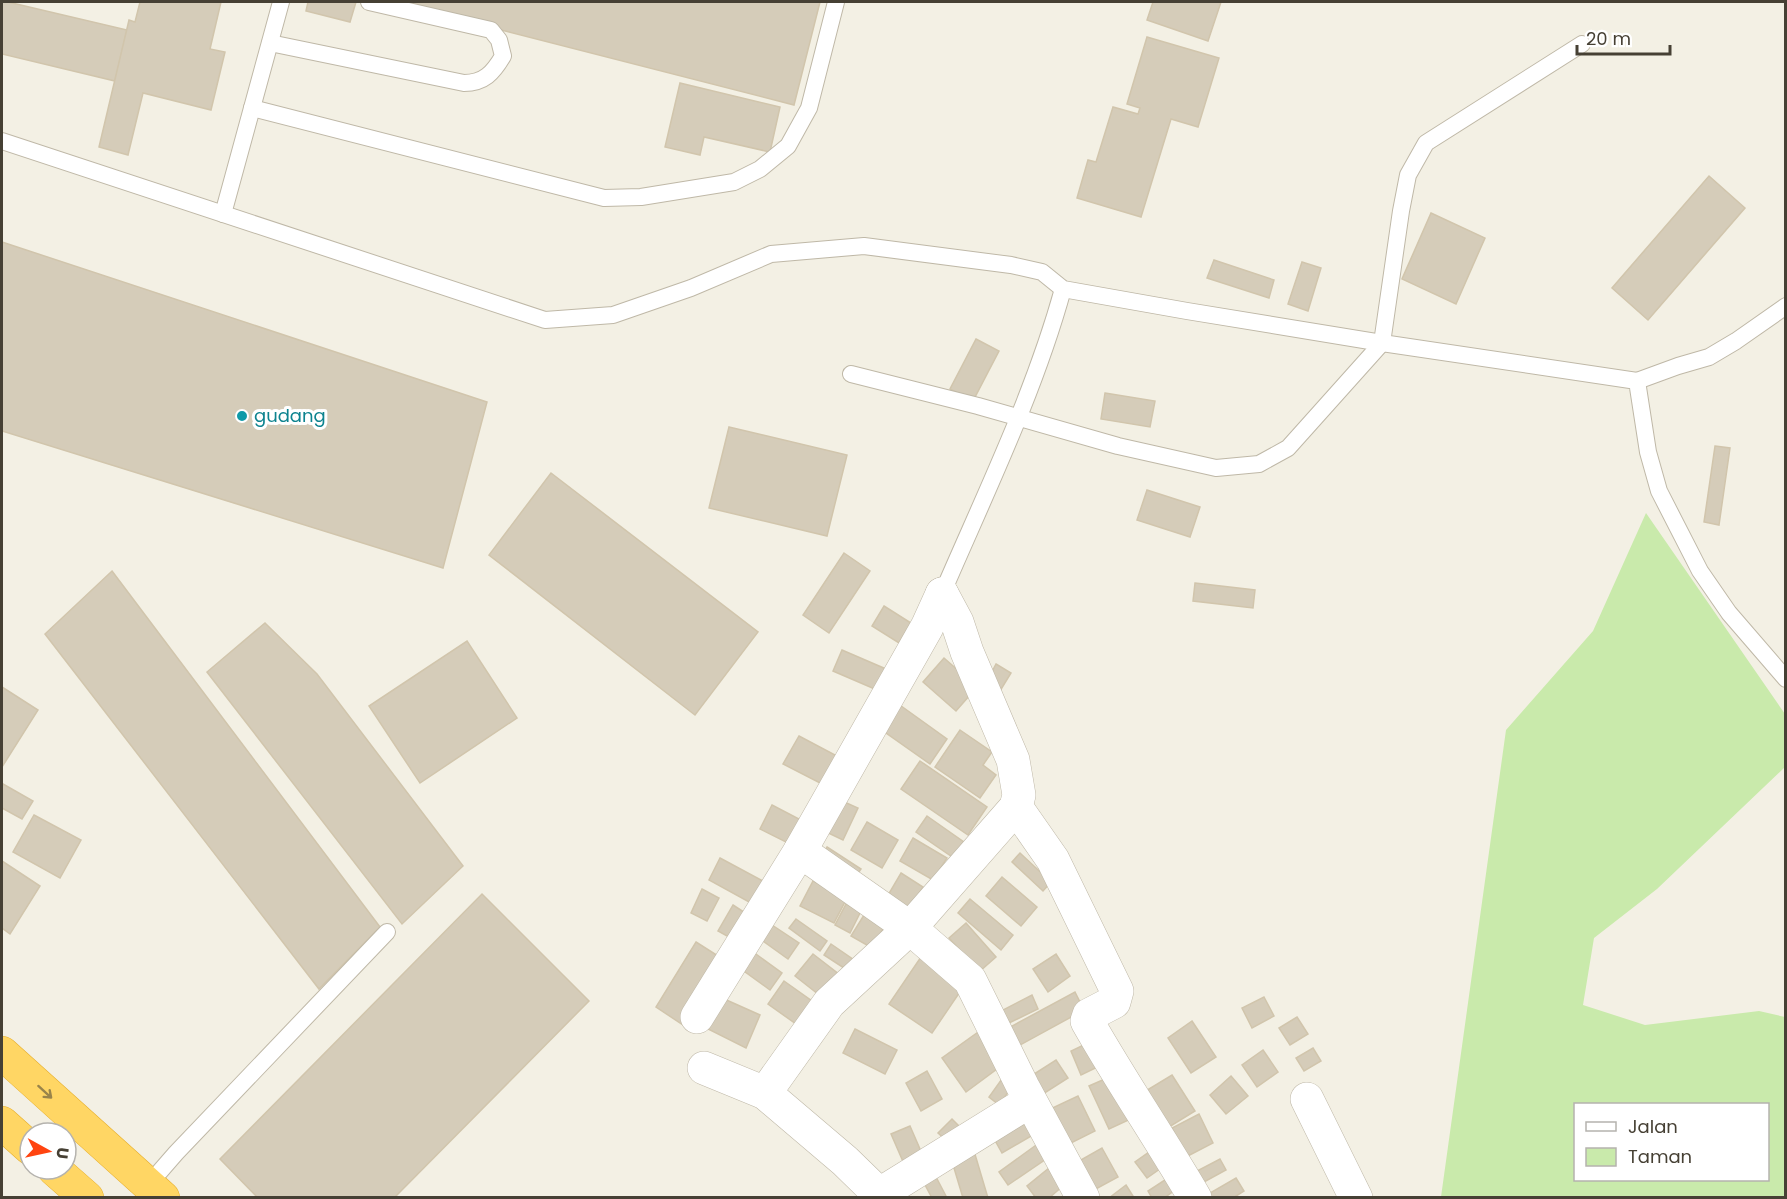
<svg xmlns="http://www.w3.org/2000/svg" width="1787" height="1199" font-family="Poppins,sans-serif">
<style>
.green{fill:#c9eaab;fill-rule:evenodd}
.building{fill:#d5ccb9;stroke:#d1c5ac;stroke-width:1.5}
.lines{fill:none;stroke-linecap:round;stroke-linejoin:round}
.lane-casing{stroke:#bfb8a7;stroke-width:18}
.street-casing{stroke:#bfb8a7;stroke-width:34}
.highway-casing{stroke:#e6ae2c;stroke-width:34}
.lane{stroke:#fff;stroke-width:16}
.street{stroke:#fff;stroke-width:33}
.highway{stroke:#ffd664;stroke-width:33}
.oneway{stroke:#99844a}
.culture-dot{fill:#0f9aa8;stroke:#fff;stroke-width:2}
.labels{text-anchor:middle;stroke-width:6;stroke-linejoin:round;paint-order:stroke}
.culture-label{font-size:18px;fill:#0d838f;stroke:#fff;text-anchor:start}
</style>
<rect width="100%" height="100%" fill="#f3f0e4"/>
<!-- green -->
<path class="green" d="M1646,513L1785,714V767L1657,889L1594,938L1583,1005L1645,1025L1759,1011L1785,1017V1197H1441L1506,730L1593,631ZM1576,1104H1768V1180H1576Z"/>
<!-- building -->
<g class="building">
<path d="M2,2H8L127,30L115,81L2,54Z"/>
<path d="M140,2H221L210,49L225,52L211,110L143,93L128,155L99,147L129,20L135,22Z"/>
<path d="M308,2H356L350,22L306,11Z"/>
<path d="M392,2H820L794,105Z"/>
<path d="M1153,2H1221L1208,41L1147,20Z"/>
<path d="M1147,37L1219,58L1198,127L1171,119L1141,217L1077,198L1088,160L1096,162L1113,107L1138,114L1140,108L1127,104Z"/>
<path d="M680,83L780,107L770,152L704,137L700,155L665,147Z"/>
<path d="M1709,176L1745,208L1648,320L1612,288Z"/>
<path d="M1431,213L1485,238L1456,304L1402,279Z"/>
<path d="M2,242L487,402L443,568L2,431Z"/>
<path d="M1214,260L1274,280L1269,298L1207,278Z"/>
<path d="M1302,262L1321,268L1308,311L1288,304Z"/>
<path d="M976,339L999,351L973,401L950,389Z"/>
<path d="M1105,393L1155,401L1150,427L1101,419Z"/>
<path d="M729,427L847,455L827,536L709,508Z"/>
<path d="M1715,446L1730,448L1719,525L1704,522Z"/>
<path d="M551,473L758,632L695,715L489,555Z"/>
<path d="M1147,490L1200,507L1190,537L1137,520Z"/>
<path d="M844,553L870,571L829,633L803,615Z"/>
<path d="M112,571L380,927L319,989L45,634Z"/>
<path d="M1195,583L1255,590L1253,608L1193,601Z"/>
<path d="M884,606L911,623L899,643L872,626Z"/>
<path d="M265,623L317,674L463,866L402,924L207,672Z"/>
<path d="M467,641L517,718L420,783L369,706Z"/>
<path d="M842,650L886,669L877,690L833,671Z"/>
<path d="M944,658L977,687L956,711L923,682Z"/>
<path d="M996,664L1011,673L1000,691L986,683Z"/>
<path d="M2,687L38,710L2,767Z"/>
<path d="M897,703L947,739L930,764L879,728Z"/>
<path d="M960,730L992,752L983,765L996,775L980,798L935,767Z"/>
<path d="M799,736L837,756L822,784L783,764Z"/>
<path d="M920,761L987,807L968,835L901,789Z"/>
<path d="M3,784L33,801L22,819L2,808V788Z"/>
<path d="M840,800L858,808L843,840L826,832Z"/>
<path d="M772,805L801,820L790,844L760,829Z"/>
<path d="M34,815L81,840L60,878L13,852Z"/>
<path d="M927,816L971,847L961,863L916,832Z"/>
<path d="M867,822L898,840L882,868L851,850Z"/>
<path d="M913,838L947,858L933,880L900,861Z"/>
<path d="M827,847L861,869L852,882L819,860Z"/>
<path d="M1020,853L1051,882L1043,891L1012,862Z"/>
<path d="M720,858L772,886L760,908L709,880Z"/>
<path d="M2,861L40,886L10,934L2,928Z"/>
<path d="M901,873L923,887L906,915L884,902Z"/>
<path d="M1002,877L1037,907L1021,926L986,896Z"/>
<path d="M813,881L847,898L834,923L800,906Z"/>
<path d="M702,889L719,898L707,921L691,913Z"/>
<path d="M482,894L589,1001L394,1198H258L220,1159Z"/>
<path d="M970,899L1013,935L1001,950L958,913Z"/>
<path d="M846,904L861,911L850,933L835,925Z"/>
<path d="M733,905L750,916L736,941L718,931Z"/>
<path d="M864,915L884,927L872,948L851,936Z"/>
<path d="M796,919L827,941L820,951L789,928Z"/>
<path d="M766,921L799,943L788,959L756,936Z"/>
<path d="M966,923L996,957L979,972L949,938Z"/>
<path d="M696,942L726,961L686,1027L656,1007Z"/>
<path d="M831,944L857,962L850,972L824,955Z"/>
<path d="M749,949L782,973L770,990L737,966Z"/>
<path d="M813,954L840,975L823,998L795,976Z"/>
<path d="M923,954L966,983L932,1033L889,1004Z"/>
<path d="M1056,954L1070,976L1048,992L1033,969Z"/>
<path d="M784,981L812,1001L796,1024L768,1004Z"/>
<path d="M1075,992L1084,1010L1011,1050L1001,1032Z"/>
<path d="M1032,995L1038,1009L1007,1024L1001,1011Z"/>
<path d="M1264,997L1274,1016L1252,1028L1242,1008Z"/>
<path d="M722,998L760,1015L746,1048L704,1027Z"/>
<path d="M1297,1017L1308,1034L1290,1045L1279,1028Z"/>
<path d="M1192,1021L1216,1057L1191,1073L1168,1038Z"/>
<path d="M855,1029L897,1050L885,1074L843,1053Z"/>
<path d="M981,1030L1005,1063L966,1092L942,1058Z"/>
<path d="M1096,1039L1106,1063L1081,1075L1071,1051Z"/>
<path d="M1313,1048L1321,1061L1304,1071L1296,1058Z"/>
<path d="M1263,1050L1278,1072L1257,1087L1242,1065Z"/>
<path d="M1056,1060L1068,1078L1043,1094L1031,1076Z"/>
<path d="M927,1071L942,1099L921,1111L906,1083Z"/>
<path d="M1114,1075L1133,1118L1109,1129L1089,1086Z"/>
<path d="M1172,1075L1195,1111L1161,1132L1139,1095Z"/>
<path d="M1004,1076L1014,1084L999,1105L989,1097Z"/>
<path d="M1231,1076L1248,1096L1226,1114L1210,1095Z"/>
<path d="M1078,1096L1095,1131L1065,1146L1048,1110Z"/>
<path d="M1199,1114L1213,1143L1186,1157L1172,1128Z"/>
<path d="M1023,1118L1033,1135L1002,1153L992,1135Z"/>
<path d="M952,1119L963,1130L950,1144L938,1133Z"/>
<path d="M910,1126L927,1165L908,1173L891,1134Z"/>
<path d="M1039,1143L1049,1157L1008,1185L999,1172Z"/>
<path d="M1159,1145L1171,1161L1147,1178L1135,1162Z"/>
<path d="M1102,1148L1118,1177L1094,1190L1079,1161Z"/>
<path d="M974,1151L988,1198H963L951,1158Z"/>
<path d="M1220,1159L1226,1170L1204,1182L1197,1171Z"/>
<path d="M1049,1168L1064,1185L1049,1198H1036L1027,1186Z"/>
<path d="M1174,1174L1182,1185L1164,1198H1152L1148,1191Z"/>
<path d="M935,1175L947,1198H932L923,1181Z"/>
<path d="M1236,1178L1244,1191L1233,1198H1212L1210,1193Z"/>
<path d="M1126,1185L1133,1196L1130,1198H1109Z"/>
</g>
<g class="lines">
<!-- lane casing -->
<g class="lane-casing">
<g id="lane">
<path d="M270,43L464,83C484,83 493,73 503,56L499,40L491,30L369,2"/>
<path d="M252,108L604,198L641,197L734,182L760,169L788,146L809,108L836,2"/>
<path d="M2,141L545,320L613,315L691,288L771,254L864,246L1011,265L1042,272L1063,289L1187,311L1382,343L1637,381L1648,452L1659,491L1700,571L1729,613L1786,679"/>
<path d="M223,214L281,2"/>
<path d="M851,374L978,406L1118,446L1216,468L1259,464L1288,448L1382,343L1401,211L1408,175L1426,143L1582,44"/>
<path d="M1637,381L1678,366L1709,357L1736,341L1786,306"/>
<path d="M942,594C985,494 1034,394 1063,289"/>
<path d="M149,1184L176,1153L387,932"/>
</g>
</g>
<!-- street casing -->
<g class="street-casing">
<g id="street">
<path d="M1016,807L1053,860L1117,991L1114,1002L1089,1015L1087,1021C1121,1081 1160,1138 1195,1198"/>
<path d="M800,851L910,928L970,980L1023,1087L1083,1198"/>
<path d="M697,1017L800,851L927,627L942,594"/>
<path d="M704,1068L765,1093L845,1161L883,1198"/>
<path d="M765,1093L829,1003L910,928L1016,807L1019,795L1013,760L967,652L957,622L942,594"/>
<path d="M1307,1099L1356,1198"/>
<path d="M880,1194L1030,1101"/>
</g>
</g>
<!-- highway casing -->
<g class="highway-casing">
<g id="highway">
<path d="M2,1053L163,1198"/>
<path d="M2,1123L30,1148"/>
<path d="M54,1169L87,1198"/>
</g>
</g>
<!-- lane -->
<use href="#lane" class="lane"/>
<!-- street -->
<use href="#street" class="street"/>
<!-- highway -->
<use href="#highway" class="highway"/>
</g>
<!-- one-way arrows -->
<defs><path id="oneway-shaft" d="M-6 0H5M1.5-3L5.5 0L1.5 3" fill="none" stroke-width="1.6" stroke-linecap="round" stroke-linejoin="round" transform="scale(1.5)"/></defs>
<use class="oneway" href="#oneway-shaft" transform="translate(45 1092) rotate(42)"/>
<!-- markers -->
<circle class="culture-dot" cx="242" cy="416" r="6"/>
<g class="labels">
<!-- culture labels -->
<g class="culture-label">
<text x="254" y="422">gudang</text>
</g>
</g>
<!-- border -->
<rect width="1787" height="1199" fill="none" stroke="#464034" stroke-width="6"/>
<!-- legend -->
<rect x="1574" y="1103" width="195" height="78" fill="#ffffff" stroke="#b5b3ae" stroke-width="1.5"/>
<rect x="1586" y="1122" width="30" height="9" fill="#ffffff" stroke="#b5b3ae" stroke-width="1.5"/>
<text x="1628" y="1133" font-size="18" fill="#464034">Jalan</text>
<rect x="1586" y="1148" width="30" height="18" fill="#c9eaab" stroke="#b5b3ae" stroke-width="1.5"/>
<text x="1628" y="1163" font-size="18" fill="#464034">Taman</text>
<!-- north arrow -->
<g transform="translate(48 1151) rotate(98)"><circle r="28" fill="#ffffff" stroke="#b5b3ae" stroke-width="1.5"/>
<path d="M0-4.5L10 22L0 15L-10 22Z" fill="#ff4410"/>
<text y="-9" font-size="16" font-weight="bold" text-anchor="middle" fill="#464034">U</text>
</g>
<!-- scale -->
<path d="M1577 45v9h93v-9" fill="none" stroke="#464034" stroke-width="3"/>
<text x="1586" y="45" font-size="18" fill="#464034" stroke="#ffffff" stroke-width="4.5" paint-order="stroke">20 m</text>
</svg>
